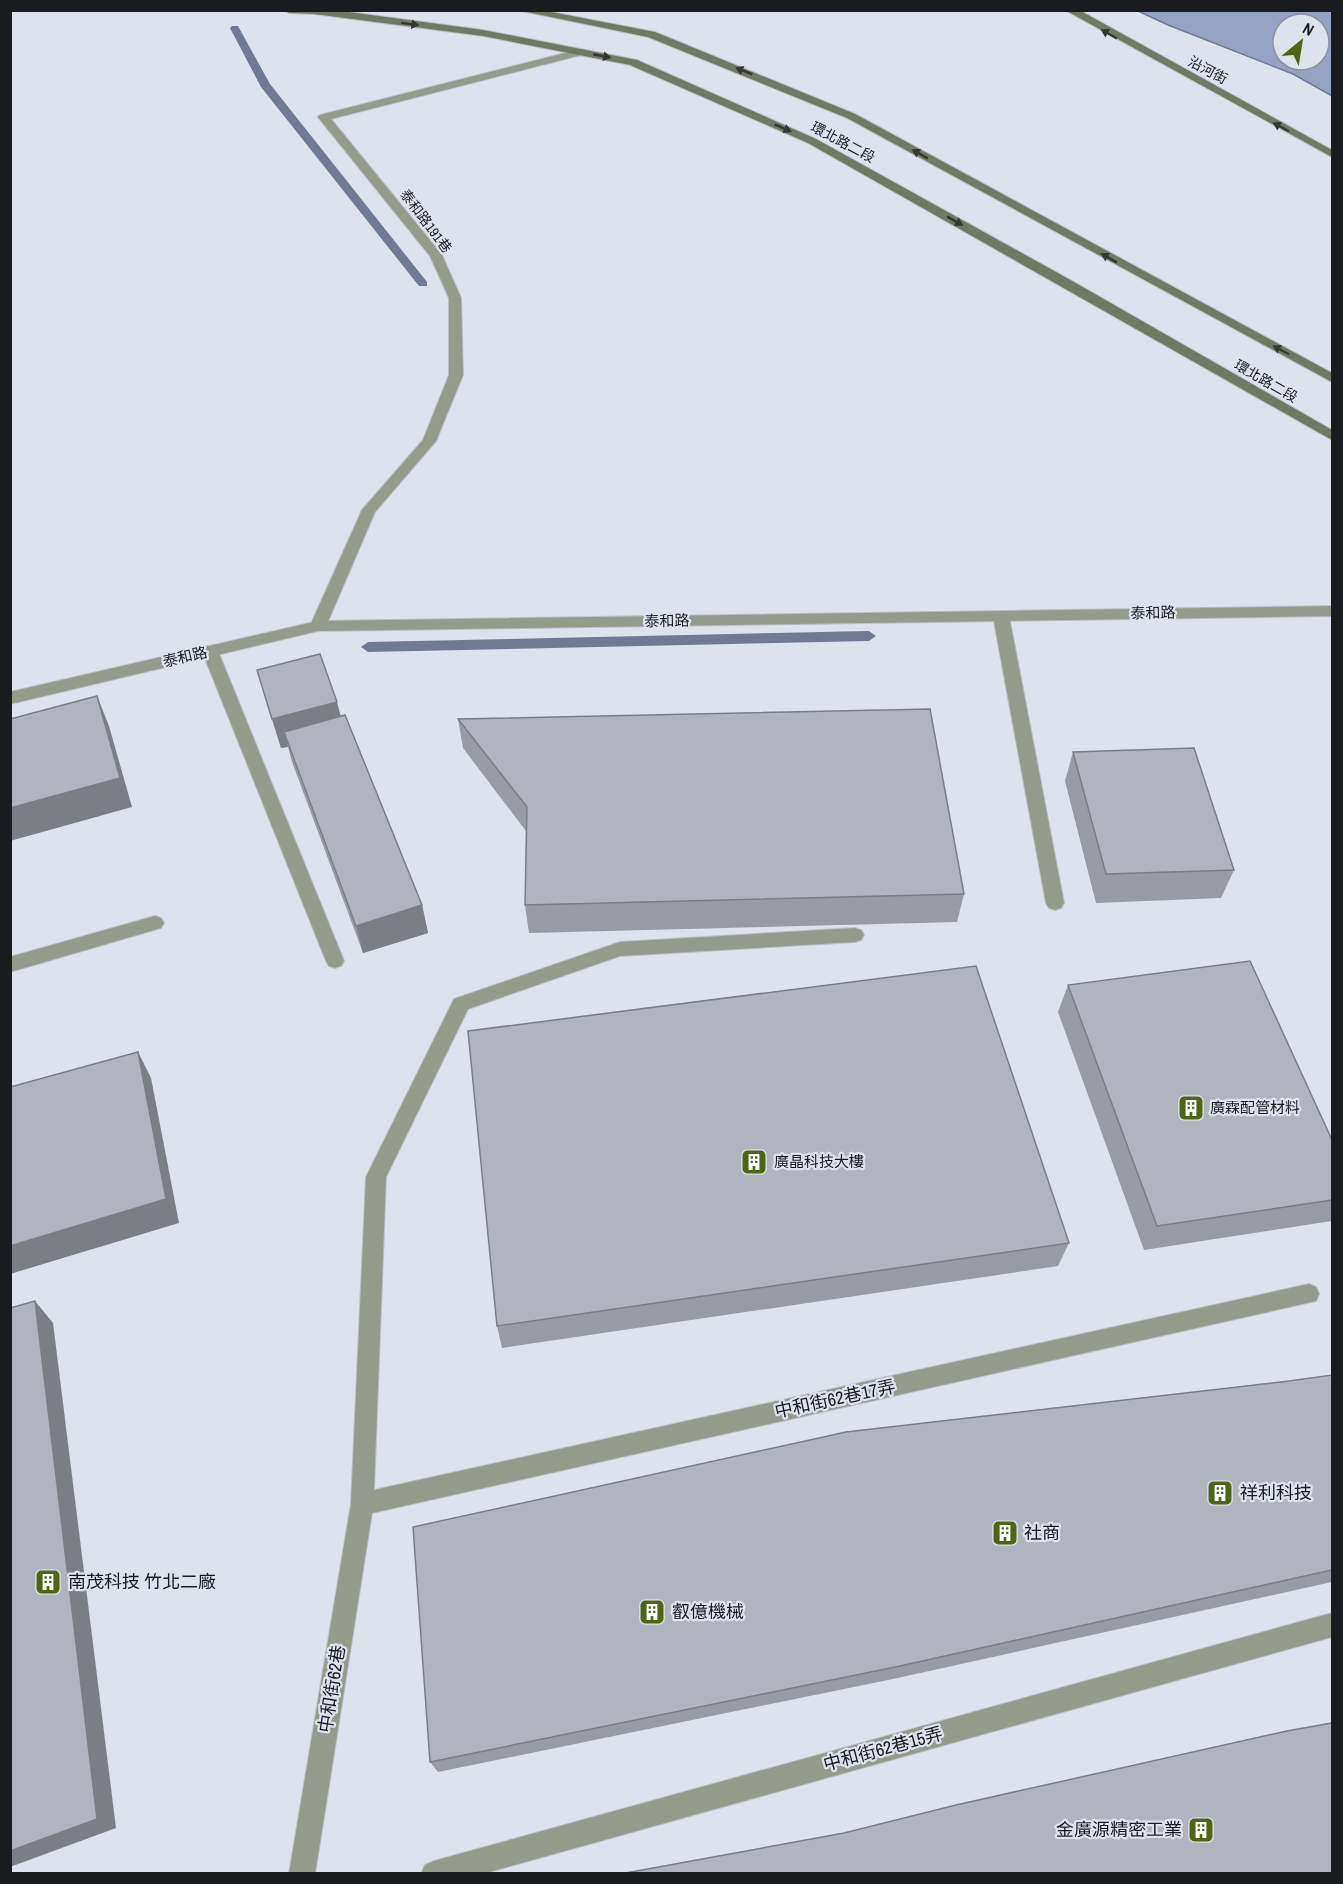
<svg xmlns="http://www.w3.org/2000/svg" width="1343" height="1884" font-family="'Archivo Narrow','Noto Sans TC',sans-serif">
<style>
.water{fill:#96a2c4;stroke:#717a92;stroke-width:1.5;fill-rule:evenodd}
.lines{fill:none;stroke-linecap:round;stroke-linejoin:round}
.stream{fill:#717a92;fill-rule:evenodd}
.lane-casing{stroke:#bbbec8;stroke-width:2}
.street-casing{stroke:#bbbec8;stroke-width:2}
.secondary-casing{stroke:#bbbec8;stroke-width:2}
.lane{fill:#959b8c;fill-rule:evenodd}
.street{fill:#959b8c;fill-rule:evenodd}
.secondary{fill:#707963;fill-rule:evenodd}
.wall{fill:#989ba3}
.shaded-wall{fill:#7c7e85}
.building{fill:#b1b4be;stroke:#7c7e85;stroke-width:1.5}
.oneway{fill:#343733}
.labels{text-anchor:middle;stroke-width:4.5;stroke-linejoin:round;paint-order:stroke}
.far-street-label{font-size:14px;fill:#1a1b1f;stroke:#dee2ed}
.street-label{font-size:15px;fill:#1a1b1f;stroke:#dee2ed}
.poi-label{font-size:15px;fill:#1a1b1f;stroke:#dee2ed;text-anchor:start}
.near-street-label{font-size:18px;fill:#1a1b1f;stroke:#dee2ed}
.near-poi-label{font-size:18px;fill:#1a1b1f;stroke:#dee2ed;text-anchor:start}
</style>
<rect width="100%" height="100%" fill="#dee2ed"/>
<!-- water -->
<path class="water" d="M1138,11H1332V96L1293,74L1168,25ZM1283,24H1319V60H1283Z"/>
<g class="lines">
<!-- stream -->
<g class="stream">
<path d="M232,26H238L270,84L427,282V286H419L261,87L230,28Z"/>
<path d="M869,631L876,636L869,641L368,652L361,647L368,642Z"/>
</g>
<!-- lane casing -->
<g class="lane-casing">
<g id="lane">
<path d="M581,49L585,50V54L331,119L442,255L461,298L463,375L436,441L375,512L326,626L323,630H313L310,626L362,510L423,440L449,375V298L430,256L318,117L320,115Z"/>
<path d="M1001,611L1009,616L1064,903L1061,908L1055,910L1049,908L1046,903L993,616Z"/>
<path d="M210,646L216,647L218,651L344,961L341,966L335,968L329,966L326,961L202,651L204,647Z"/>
<path d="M155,916L161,918L164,923L161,928L10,972V957Z"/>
<path d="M855,928L861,930L864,935L861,940L855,942L620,956L468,1009L386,1177L374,1490L1309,1284L1316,1287L1319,1294L1316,1301L372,1513L315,1874H289L351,1504L366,1177L454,999L620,942Z"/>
<path d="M1332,1613V1637L482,1874H421L425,1865L434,1861Z"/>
</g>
</g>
<!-- street casing -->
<g class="street-casing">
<path id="street" d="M1332,606V616L318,631L10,704V692L318,621Z"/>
</g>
<!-- secondary casing -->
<g class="secondary-casing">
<g id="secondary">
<path d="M284,10H334L483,30L637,60L816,139L1074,282L1332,430V440L808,143L630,65L483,36L314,14L289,13Z"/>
<path d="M517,10H541L655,32L855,114L1332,373V382L847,118L648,37Z"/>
<path d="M1065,10H1079L1332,150V157Z"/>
</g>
</g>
<!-- lane -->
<use href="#lane" class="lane"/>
<!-- street -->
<use href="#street" class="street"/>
<!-- secondary -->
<use href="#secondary" class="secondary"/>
</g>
<!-- wall -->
<g class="wall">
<path d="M257,670L341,716L422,905L428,933L363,953L292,762L288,747L281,748Z"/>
<path d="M458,719L964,894L957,922L529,933L525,905L526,831L463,748Z"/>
<path d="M1073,752L1234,870L1221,898L1096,903L1065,781Z"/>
<path d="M1068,985L1332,1140V1221L1144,1250L1058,1012Z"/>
<path d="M1069,1243L1058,1266L502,1348L497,1326Z"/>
<path d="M1332,1375V1582L893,1679L438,1772L430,1762L1289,1381Z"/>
</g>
<!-- shaded-wall -->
<g class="shaded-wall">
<path d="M97,696L109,726L132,807L10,841V808Z"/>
<path d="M337,702L345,732H284L288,747L281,748L272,719Z"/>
<path d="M422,905L428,933L363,953L356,926Z"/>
<path d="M138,1052L151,1078L179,1223L10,1274V1246Z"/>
<path d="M35,1301L53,1323L116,1828L10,1867Z"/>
</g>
<!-- building -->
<g class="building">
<path d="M320,654L337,702L272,719L257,670Z"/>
<path d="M97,696L120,778L10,808V719Z"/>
<path d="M930,709L964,894L525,905L527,807L458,719Z"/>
<path d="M345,715L422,905L356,926L284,732Z"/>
<path d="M1194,748L1234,870L1106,874L1073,752Z"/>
<path d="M1250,961L1332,1140V1200L1157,1226L1068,985Z"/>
<path d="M976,966L1069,1243L497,1326L468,1031Z"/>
<path d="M138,1052L166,1199L10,1246V1087Z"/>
<path d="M35,1301L97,1819L10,1851V1308Z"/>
<path d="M1332,1375V1570L900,1666L430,1762L413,1527L846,1432L1289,1381Z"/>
<path d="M1332,1723V1874H620L844,1833L956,1805L1287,1731Z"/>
</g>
<!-- one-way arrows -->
<defs><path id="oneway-solid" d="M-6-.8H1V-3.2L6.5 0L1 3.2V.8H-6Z" transform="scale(1.5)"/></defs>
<g class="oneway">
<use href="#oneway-solid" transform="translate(410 24) rotate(7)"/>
<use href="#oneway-solid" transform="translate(1109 34) rotate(-151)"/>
<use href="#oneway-solid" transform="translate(602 56) rotate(11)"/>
<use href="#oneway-solid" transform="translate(744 71) rotate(-158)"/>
<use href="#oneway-solid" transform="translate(1281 127) rotate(-152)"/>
<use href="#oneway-solid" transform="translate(783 128) rotate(24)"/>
<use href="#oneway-solid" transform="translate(920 154) rotate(-151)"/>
<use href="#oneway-solid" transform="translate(955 221) rotate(29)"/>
<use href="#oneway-solid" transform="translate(1109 258) rotate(-151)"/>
<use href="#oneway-solid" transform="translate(1281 350) rotate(-152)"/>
</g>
<!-- icons -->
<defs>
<g id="building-square" transform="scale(1.35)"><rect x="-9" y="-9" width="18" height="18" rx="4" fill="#4d6514" stroke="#dee2ed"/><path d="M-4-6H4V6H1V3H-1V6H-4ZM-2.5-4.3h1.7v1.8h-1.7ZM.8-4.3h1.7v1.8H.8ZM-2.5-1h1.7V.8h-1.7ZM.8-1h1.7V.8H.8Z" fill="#fff"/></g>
</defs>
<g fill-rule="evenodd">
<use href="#building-square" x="1191" y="1108"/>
<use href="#building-square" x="754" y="1162"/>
<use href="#building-square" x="1220" y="1493"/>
<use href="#building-square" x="1005" y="1533"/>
<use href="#building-square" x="48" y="1582"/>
<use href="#building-square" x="652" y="1612"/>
<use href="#building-square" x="1201" y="1830"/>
</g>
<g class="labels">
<!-- far-street labels -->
<g class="far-street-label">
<text transform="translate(1208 70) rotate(28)" y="5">沿河街</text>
<text transform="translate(843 142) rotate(28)" y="5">環北路二段</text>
<text transform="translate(426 221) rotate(53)" y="5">泰和路191巷</text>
<text transform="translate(1266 381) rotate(30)" y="5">環北路二段</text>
</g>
<!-- street labels -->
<g class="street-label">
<text transform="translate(1153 613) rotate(-1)" y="5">泰和路</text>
<text transform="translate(667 621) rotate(-1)" y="5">泰和路</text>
<text transform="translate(185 657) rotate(-13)" y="5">泰和路</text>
</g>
<!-- poi labels -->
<g class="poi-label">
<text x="1210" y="1113">廣霖配管材料</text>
<text x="774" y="1167">廣晶科技大樓</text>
</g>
<!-- near-street labels -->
<g class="near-street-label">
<text transform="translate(835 1399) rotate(-12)" y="6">中和街62巷17弄</text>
<text transform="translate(332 1689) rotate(-81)" y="6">中和街62巷</text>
<text transform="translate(883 1749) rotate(-15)" y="6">中和街62巷15弄</text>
</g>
<!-- near-poi labels -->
<g class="near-poi-label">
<text x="1240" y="1499">祥利科技</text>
<text x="1024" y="1539">社商</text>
<text x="68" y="1588">南茂科技 竹北二廠</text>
<text x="672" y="1618">叡億機械</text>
<text x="1182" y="1836" text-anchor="end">金廣源精密工業</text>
</g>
</g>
<!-- border -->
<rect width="1343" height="1884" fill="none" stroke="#1a1b1f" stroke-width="24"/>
<!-- north arrow -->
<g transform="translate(1301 42) rotate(30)"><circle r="28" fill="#dee2ed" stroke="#90929b" stroke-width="1.5"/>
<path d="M0-4.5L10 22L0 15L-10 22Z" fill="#4d6514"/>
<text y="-9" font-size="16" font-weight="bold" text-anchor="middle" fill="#1a1b1f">N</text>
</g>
</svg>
